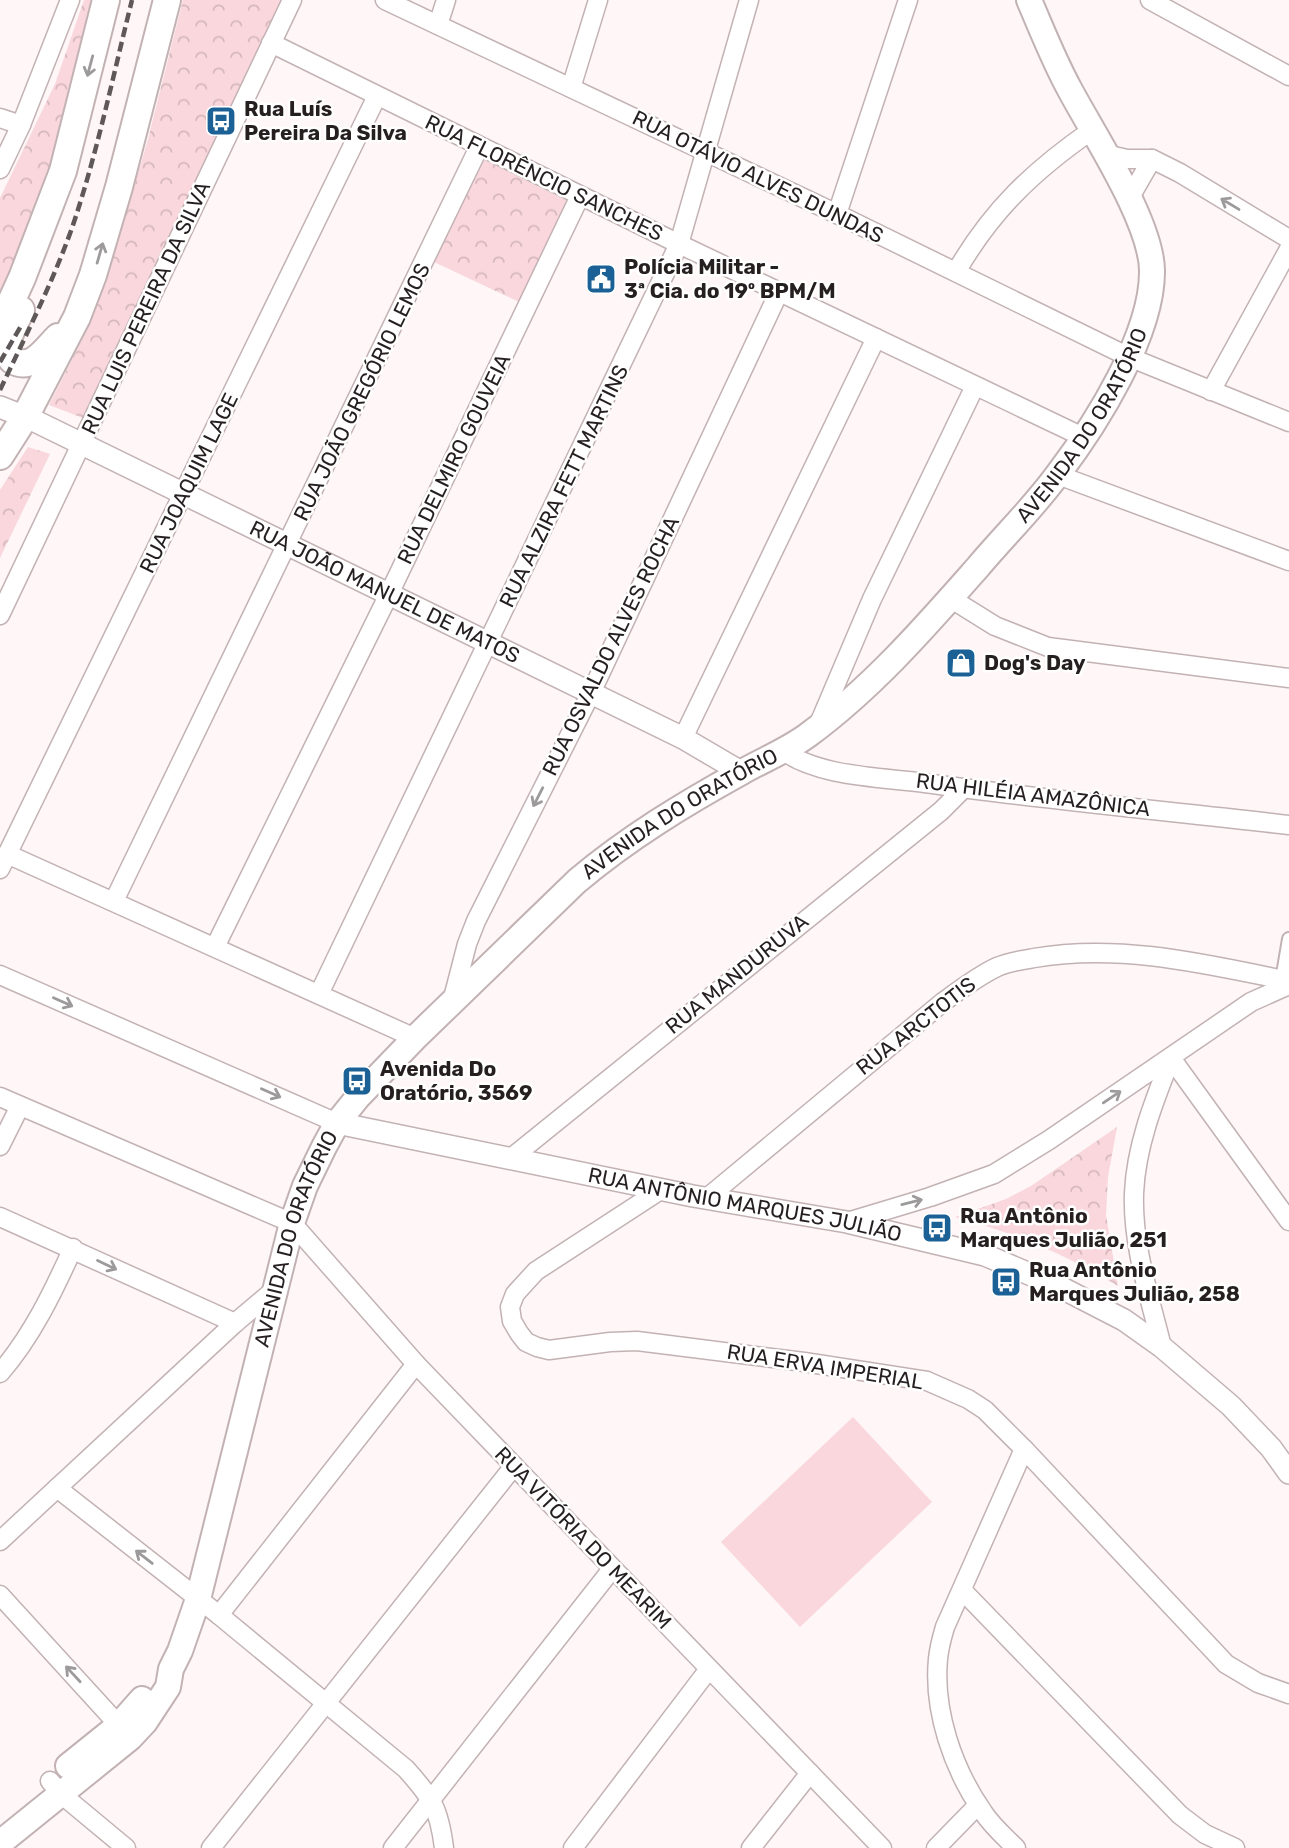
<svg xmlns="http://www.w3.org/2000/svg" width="1289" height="1848" font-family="Rubik,sans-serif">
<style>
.forest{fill:url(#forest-crowns)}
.pitch{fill:#f9d7dc}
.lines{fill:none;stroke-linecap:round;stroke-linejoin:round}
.pedestrian-casing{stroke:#c3b2b4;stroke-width:16}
.minor-casing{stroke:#c3b2b4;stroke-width:21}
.tertiary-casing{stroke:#c3b2b4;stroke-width:24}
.secondary-casing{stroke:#c3b2b4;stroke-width:28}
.primary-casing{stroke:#c3b2b4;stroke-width:30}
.pedestrian{stroke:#fff;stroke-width:12}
.minor{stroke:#fff;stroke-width:18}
.tertiary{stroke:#fff;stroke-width:21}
.secondary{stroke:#fff;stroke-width:24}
.primary{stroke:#fff;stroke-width:26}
.rail{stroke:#5e5859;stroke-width:4.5;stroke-dasharray:10 5;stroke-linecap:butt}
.oneway{stroke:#9d9a9b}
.labels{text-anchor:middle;stroke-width:5;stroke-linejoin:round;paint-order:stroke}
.poi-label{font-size:21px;font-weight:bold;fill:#251f20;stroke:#fff;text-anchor:start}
.street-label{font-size:21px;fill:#251f20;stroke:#fff}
</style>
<defs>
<pattern id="forest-crowns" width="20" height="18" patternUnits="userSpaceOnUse" patternTransform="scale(1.75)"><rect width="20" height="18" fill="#f9d7dc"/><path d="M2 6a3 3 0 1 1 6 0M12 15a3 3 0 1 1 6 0" fill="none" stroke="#d5b8bc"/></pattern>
</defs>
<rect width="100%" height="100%" fill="#fef6f7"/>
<!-- forest -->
<g class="forest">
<path d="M84,0H100L58,159L0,301V198L55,84Z"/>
<path d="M183,0H281L83,418L49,405L88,328L107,277L147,143Z"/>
<path d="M484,159L567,201L519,302L434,262Z"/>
<path d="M28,447L50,454L0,558V490Z"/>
<path d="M1117,1127L1108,1177L1106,1215L1118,1286C1067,1255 1013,1232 955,1217L1006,1199L1031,1186Z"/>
</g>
<!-- pitch -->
<path class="pitch" d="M853,1417L932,1502L800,1627L721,1542Z"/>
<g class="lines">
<!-- pedestrian casing -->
<g class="pedestrian-casing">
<path id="pedestrian" d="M1282,980L1289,939"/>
</g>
<!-- minor casing -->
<g class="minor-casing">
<g id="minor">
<path d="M385,0L837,214L1129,357L1289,422"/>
<path d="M1150,0L1289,76"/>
<path d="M438,25L446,0"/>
<path d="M271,43L679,244L1083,437"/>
<path d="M571,88L598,0"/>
<path d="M0,118L21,125"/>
<path d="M1105,154L1127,159H1152L1180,173L1289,239"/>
<path d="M0,169L21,125L70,0"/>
<path d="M1129,199L1152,159"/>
<path d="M837,214L908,0"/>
<path d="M956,272C992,210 1033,171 1092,130"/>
<path d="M1211,391L1289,249"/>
<path d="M1058,475L1289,561"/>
<path d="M950,598L995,626L1048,647L1289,678"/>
<path d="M0,615L292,0"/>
<path d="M818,726L872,599L975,386"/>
<path d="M683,738L876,338"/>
<path d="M782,750C818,777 881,777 925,783C1046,800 1168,811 1289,825"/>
<path d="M7,854L415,1038"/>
<path d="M0,869L377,96"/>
<path d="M114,901L479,147"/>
<path d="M215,947L389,594L580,196"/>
<path d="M0,975L337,1123"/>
<path d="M319,994L679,244L749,0"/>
<path d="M452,1002L467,944L476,921L591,693L779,292"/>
<path d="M1171,1058L1289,1221"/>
<path d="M0,1097L292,1223L416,1364L882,1848"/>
<path d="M0,1146L20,1106"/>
<path d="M510,1159L941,811L964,788"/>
<path d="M662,1189L536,1271L515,1294L510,1307L512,1321L519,1333L526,1342L537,1347L549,1350L610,1342L637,1341L804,1362L927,1381L968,1399L985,1410L1024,1449L945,1627C942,1637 939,1648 938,1659C933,1711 953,1769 983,1812C992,1826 1005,1837 1016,1848"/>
<path d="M707,1198L943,1002C961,989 978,976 997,967C1008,962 1022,960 1034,958C1119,943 1206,964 1289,981"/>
<path d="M0,1217L235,1323"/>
<path d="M847,1222L930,1197L994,1174L1049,1140L1251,1002L1289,985"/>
<path d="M1162,1347C1150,1298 1132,1245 1134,1193C1136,1146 1154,1101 1171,1058"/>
<path d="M0,1373C32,1336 53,1292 73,1248"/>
<path d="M1024,1449L1226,1664L1258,1683L1289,1694"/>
<path d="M57,1488L219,1615L406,1769C432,1798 439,1808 444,1848"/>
<path d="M0,1541L235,1323L273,1291"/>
<path d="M962,1590L1180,1815L1205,1834L1235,1848"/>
<path d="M0,1595L125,1732"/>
<path d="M219,1615L416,1364"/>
<path d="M50,1781L61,1794L126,1848"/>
<path d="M211,1848L514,1466"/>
<path d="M393,1848L612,1569"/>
<path d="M573,1848L709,1669"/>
<path d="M751,1848L810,1773"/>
<path d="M936,1848L978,1805"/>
</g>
</g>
<!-- tertiary casing -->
<g class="tertiary-casing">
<g id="tertiary">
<path id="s1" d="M0,407L35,421L683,738L741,772"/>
<path id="s2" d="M337,1123L693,1196L847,1222L985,1255L1062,1288L1124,1320L1162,1347L1231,1406L1271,1448L1289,1473"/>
</g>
</g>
<!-- secondary casing -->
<g class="secondary-casing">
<g id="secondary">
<path d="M68,1766L119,1725L142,1699"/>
<path id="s3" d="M0,1843L130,1738L145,1722L168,1687L171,1669L180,1651L198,1599L292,1223L305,1186L324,1147L337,1123L358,1097L415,1038L577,881C628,838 684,804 742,772C763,760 788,750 808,735C873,687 925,627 978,567C1004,536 1034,507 1058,474C1096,424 1153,334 1152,270C1151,221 1094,135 1070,90C1054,61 1042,30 1029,0"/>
</g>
</g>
<!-- primary casing -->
<g class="primary-casing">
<g id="primary">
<path d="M21,310C14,326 0,345 12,360C32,372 45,350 58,337"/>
<path d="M0,326L22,278L63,171L106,0"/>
<path d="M0,456L25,417L77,317L93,275L119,187L167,0"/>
</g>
</g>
<!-- pedestrian -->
<use href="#pedestrian" class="pedestrian"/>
<!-- minor -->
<use href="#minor" class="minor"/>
<!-- tertiary -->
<use href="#tertiary" class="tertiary"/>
<!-- secondary -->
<use href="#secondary" class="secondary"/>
<!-- primary -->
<use href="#primary" class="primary"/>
<!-- rail -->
<g class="rail">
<path d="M0,362L21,326"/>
<path d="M0,390C25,337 52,284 72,228C97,154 113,76 132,0"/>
</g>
</g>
<!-- one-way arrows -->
<defs><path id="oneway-shaft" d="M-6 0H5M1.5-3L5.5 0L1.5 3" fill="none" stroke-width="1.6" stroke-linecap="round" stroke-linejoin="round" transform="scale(1.75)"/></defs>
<g class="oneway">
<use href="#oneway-shaft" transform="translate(90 66) rotate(105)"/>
<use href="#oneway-shaft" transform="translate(1230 204) rotate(-149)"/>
<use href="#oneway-shaft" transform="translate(100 253) rotate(-74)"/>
<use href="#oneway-shaft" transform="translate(538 797) rotate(117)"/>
<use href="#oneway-shaft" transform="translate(63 1002) rotate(24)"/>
<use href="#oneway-shaft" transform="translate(271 1093) rotate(24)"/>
<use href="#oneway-shaft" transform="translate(1112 1097) rotate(-34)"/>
<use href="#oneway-shaft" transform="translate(912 1202) rotate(-14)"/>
<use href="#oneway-shaft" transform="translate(107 1265) rotate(26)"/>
<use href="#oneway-shaft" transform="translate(144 1557) rotate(-142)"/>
<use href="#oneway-shaft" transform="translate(73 1674) rotate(-133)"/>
</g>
<!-- icons -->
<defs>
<g id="bus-square" transform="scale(1.575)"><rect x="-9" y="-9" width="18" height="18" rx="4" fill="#1c6195" stroke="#fff"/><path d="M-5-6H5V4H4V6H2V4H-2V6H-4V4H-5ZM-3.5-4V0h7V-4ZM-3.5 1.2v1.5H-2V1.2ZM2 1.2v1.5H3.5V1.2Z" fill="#fff"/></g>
<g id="civic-square" transform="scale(1.575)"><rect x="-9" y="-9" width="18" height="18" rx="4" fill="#1c6195" stroke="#fff"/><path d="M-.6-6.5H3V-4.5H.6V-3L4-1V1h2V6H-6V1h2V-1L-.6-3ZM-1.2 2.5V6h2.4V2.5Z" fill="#fff"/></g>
<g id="shop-square" transform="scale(1.575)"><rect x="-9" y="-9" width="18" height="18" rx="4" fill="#1c6195" stroke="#fff"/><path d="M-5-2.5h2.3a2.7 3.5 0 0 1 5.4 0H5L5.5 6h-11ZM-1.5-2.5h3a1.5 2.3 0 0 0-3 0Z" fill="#fff"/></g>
</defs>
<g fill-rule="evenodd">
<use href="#bus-square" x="221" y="121"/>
<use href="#civic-square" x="601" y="279"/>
<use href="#shop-square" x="961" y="663"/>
<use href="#bus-square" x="357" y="1081"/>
<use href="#bus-square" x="937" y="1228"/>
<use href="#bus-square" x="1006" y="1282"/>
</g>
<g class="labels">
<!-- poi labels -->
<g class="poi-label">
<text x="244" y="116">Rua Luís<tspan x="244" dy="24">Pereira Da Silva</tspan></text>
<text x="624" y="274">Polícia Militar -<tspan x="624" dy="24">3ª Cia. do 19º BPM/M</tspan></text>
<text x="984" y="670">Dog's Day</text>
<text x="380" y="1076">Avenida Do<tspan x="380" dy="24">Oratório, 3569</tspan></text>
<text x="960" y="1223">Rua Antônio<tspan x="960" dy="24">Marques Julião, 251</tspan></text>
<text x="1029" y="1277">Rua Antônio<tspan x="1029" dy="24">Marques Julião, 258</tspan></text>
</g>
<!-- street labels -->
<g class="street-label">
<text transform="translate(758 177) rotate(26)" y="7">RUA OTÁVIO ALVES DUNDAS</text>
<text transform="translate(544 178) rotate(26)" y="7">RUA FLORÊNCIO SANCHES</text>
<text transform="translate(146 308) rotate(-65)" y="7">RUA LUIS PEREIRA DA SILVA</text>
<text transform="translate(362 392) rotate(-64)" y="7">RUA JOÃO GREGÓRIO LEMOS</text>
<text dy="7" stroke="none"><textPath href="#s3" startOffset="1853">AVENIDA DO ORATÓRIO</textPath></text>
<text transform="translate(454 459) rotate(-64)" y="7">RUA DELMIRO GOUVEIA</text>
<text transform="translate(189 483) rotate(-64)" y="7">RUA JOAQUIM LAGE</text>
<text transform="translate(564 486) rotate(-64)" y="7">RUA ALZIRA FETT MARTINS</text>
<text dy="7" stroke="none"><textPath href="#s1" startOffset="427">RUA JOÃO MANUEL DE MATOS</textPath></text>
<text transform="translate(611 646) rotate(-64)" y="7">RUA OSVALDO ALVES ROCHA</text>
<text transform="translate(1033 795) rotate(7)" y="7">RUA HILÉIA AMAZÔNICA</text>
<text dy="7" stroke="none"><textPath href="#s3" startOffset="1286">AVENIDA DO ORATÓRIO</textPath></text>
<text transform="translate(737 974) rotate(-39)" y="7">RUA MANDURUVA</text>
<text transform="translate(916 1026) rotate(-38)" y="7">RUA ARCTOTIS</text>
<text dy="7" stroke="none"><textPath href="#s2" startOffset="416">RUA ANTÔNIO MARQUES JULIÃO</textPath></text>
<text dy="7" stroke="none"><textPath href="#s3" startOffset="698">AVENIDA DO ORATÓRIO</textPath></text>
<text transform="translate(825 1367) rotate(9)" y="7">RUA ERVA IMPERIAL</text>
<text transform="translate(583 1538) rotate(46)" y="7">RUA VITÓRIA DO MEARIM</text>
</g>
</g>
</svg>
